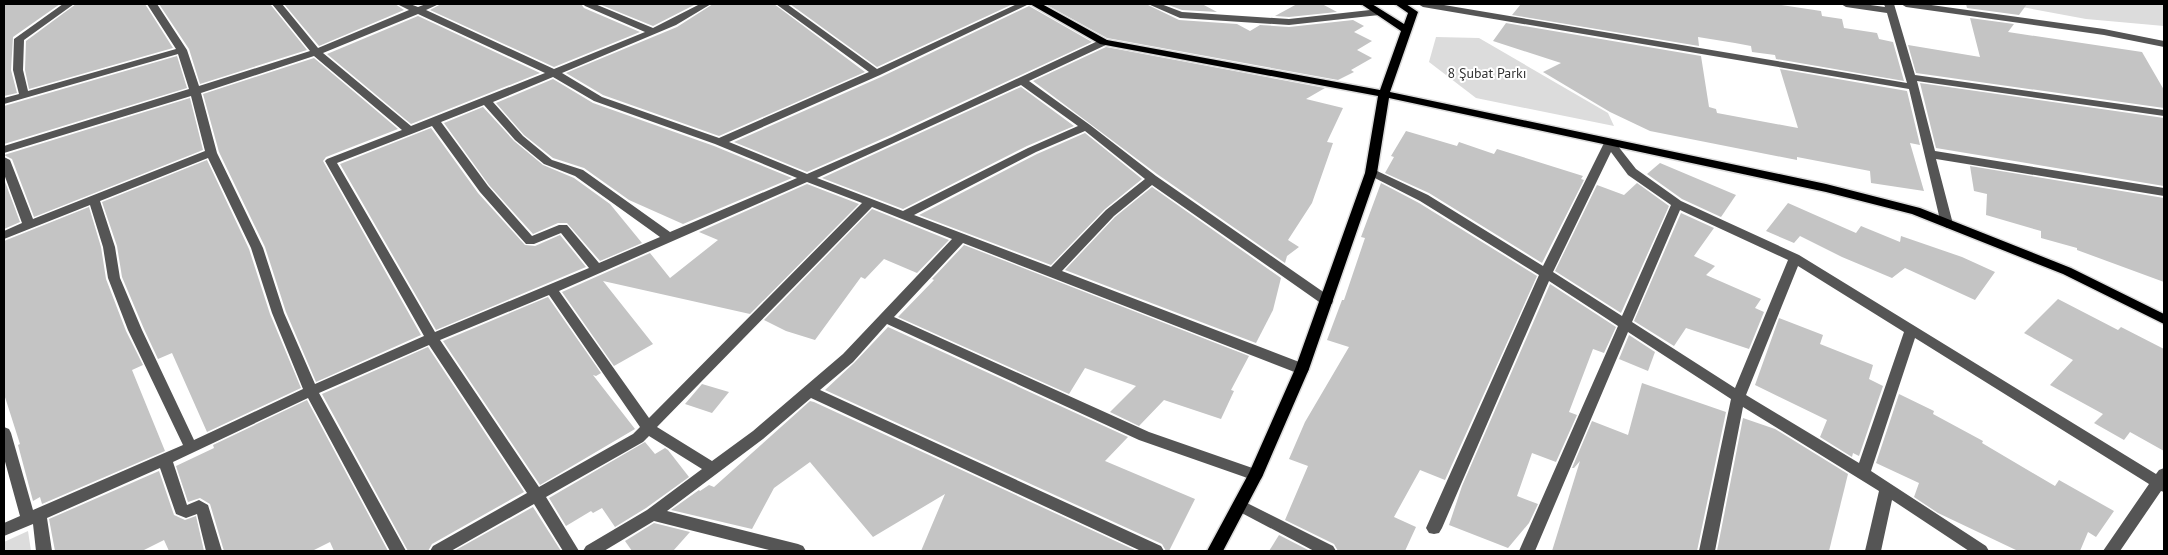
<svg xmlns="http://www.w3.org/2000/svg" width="2168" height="555" font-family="'PT Sans',sans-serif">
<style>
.green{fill:#dcdcdc}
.building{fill:#c4c4c4}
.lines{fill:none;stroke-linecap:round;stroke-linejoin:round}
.major-casing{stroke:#dbdbdb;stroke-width:3}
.minor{fill:#555;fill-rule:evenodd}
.major{fill:#000;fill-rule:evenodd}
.labels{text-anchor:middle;stroke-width:4;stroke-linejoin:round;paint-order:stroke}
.park-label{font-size:14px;fill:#333;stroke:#fff}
</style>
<rect width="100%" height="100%" fill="#fff"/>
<!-- green -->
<g class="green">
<path d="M2006,4H2164V26L2086,19Z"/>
<path d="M1436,37L1479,38L1608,113L1614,126L1476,98L1429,62Z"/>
<path d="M28,531L31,551H4V542Z"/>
</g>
<!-- building -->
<g class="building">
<path d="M4,4H60L13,37L11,70L17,93L4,96Z"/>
<path d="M76,4H145L173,48L29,89L25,70L26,41Z"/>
<path d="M159,4H270L307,50L200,84L189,49Z"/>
<path d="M284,4H395L404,10L319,46Z"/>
<path d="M441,4H581L584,8L640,32L554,67L430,10Z"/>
<path d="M599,4H696L653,26Z"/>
<path d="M713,4H774L865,72L719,136L603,95L566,73L677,27Z"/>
<path d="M790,4H1013L877,67Z"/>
<path d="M1045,4H1146L1179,20L1237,24L1250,31L1260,25L1289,27L1353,20L1364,26L1354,32L1372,41L1357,50L1372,58L1351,70L1354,72L1338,80L1107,38Z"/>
<path d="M1166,4H1202L1217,12L1182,10Z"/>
<path d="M1297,4H1322L1337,12L1289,17L1275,16Z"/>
<path d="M1521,4H1774L1821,11L1822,16L1842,19L1844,28L1877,33L1879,39L1893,42L1904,81L1776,59L1775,55L1752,52L1751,46L1735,43L1698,37L1699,46L1512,15Z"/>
<path d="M1966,4H2027L2019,15L1967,8Z"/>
<path d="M1029,6L1092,42L891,135L807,172L734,142L881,77Z"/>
<path d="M418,16L540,73L411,124L327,54Z"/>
<path d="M1970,18L2014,24L2008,32L2142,52L2164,90V108L1916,73L1908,45L1980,57Z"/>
<path d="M1506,23L1701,56L1709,107L1716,109L1717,113L1798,128L1780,69L1907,91L1920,145L1910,143L1924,191L1871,183L1870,171L1797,157V160L1650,131L1610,112L1543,72L1561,63L1493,41Z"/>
<path d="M1106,47L1325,88L1306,99L1343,108L1327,142L1333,143L1312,203L1288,240L1299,247L1287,256L1285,263L1157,174L1033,81Z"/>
<path d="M177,56L187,88L4,144V106Z"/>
<path d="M314,58L398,129L326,157L323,161L421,335L316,382L286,312L265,247L219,152L203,94Z"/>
<path d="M553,79L593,103L714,146L792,178L683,224L629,200L584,168L553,158L524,135L496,103Z"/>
<path d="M1920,83L2164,118V186L1936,148Z"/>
<path d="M1021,87L1074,126L1027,146L903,209L822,178Z"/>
<path d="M190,98L203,150L34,217L12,159L4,155Z"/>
<path d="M483,107L514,141L543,165L574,178L610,204L642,243L600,261L567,223H558L533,234L489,185L444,123Z"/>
<path d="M431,128L478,193L525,245L535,246L560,235L586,267L436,330L340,164Z"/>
<path d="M1406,131L1457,146L1459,142L1494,154L1497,149L1583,176L1581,179L1584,180L1542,263L1429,193L1385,173L1394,157L1391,156Z"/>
<path d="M1085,133L1142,179L1105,209L1051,265L919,215L1037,154Z"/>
<path d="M207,160L249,249L270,314L301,388L207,432L172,353L158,359L144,329L122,277L117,246L102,202Z"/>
<path d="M1660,163L1736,195L1721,217L1682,199L1647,174Z"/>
<path d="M1970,166L2164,198V282L2077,250V248L2041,238V231L1986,215L1987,194L1974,191Z"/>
<path d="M4,179L20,222L4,229Z"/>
<path d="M1381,183L1419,203L1537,276L1445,480L1420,470L1394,517L1416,527L1405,551H1338L1334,544L1285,520L1308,466L1289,459L1305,422L1349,347L1327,340L1342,300H1344L1365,238L1361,237Z"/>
<path d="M1637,183L1669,206L1621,313L1555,271L1597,185L1624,195Z"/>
<path d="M807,184L859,204L750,314L603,281L653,344L614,366L562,292L650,253L670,278L718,240L699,232Z"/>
<path d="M1152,187L1281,278L1273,310L1256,343L1065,270L1115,217Z"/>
<path d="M1788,203L1856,233L1861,226L1900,242L1901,236L1962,257L1995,272L1975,300L1905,268L1892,278L1842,257L1800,236L1794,243L1766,231Z"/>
<path d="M89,207L101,247L106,279L126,331L143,365L132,370L165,451L42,504L40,497L33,501L18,445L20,444L4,394V241Z"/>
<path d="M872,209L949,240L917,273L884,259L865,279L861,277L815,340L786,331L764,320Z"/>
<path d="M1681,213L1714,228L1694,256L1715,266L1706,275L1761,299L1755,308L1764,312L1749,349L1686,328L1674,346L1634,321Z"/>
<path d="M964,245L1249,356L1231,390L1234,391L1221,419L1164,400L1139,426L1110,412L1136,386L1085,368L1069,394L898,317L934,280L932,279Z"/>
<path d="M1550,284L1616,327L1604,353L1593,349L1569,412L1577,415L1556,462L1532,453L1517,496L1538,504L1529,523L1508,548L1449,525L1462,486Z"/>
<path d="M548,297L601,373L596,376L593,375L635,429L540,485L443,341Z"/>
<path d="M2058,299L2118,330L2121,327L2164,349V451L2130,432L2124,440L2094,423L2103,414L2050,385L2073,360L2024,333Z"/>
<path d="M1779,318L1823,335L1820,344L1873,365L1869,379L1883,386L1859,456L1853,453L1852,457L1820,437L1827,420L1755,385Z"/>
<path d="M888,327L1128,437L1105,461L1195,499L1169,551H1166L1162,544L825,390L854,363Z"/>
<path d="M1629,335L1655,352L1648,371L1619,359Z"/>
<path d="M428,347L524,492L432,544L428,551H408L322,394Z"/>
<path d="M1642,383L1726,412L1697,551H1552L1580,461L1574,468H1572L1592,421L1628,435Z"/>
<path d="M702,384L729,392L712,413L685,404Z"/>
<path d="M1899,394L1934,411L1933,414L1983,441L1982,443L2055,486L2059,480L2114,511L2096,537L2088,532L2080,551H2018L1938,513L1914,497L1919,483L1876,463Z"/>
<path d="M307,400L388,551H334L330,542L312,551H224L210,504L200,498L188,502L176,466L214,448L213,445Z"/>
<path d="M810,401L814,402L1137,551H921L945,494L873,537L810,462L774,488L752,529L671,510L699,490L700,491L709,485L714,487Z"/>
<path d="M1743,418L1775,429L1848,474L1829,551H1717Z"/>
<path d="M645,442L655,454L665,448L668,450L689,477L646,508L615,527L602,508L593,513L591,511L566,526L549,498Z"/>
<path d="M159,471L174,515L185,520L196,516L204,551H169L164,540L142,551H55L49,519Z"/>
<path d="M533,507L561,551H454Z"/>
<path d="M654,523L690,532L673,551H632L625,541Z"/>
<path d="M1279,535L1310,551H1269Z"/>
</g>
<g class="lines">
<!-- major casing -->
<g class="major-casing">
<path id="major" d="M1030,4H1042L1107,40L1380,90L1401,31L1361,4H1372L1404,24L1408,13L1395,4H1406L1418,12L1390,92L1826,184L1920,208L2071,268L2164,314V324L2063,274L1912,214L1826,192L1389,98L1377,173L1309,369L1263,475L1223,551H1207L1249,473L1295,369L1365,173L1378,96L1100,44Z"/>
</g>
<!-- minor -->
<g class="minor">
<path d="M63,4H74L24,40L23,70L28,91L176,49L147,4H157L187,50L199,86L310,51L272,4H282L318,48L409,10L397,4H410L418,7L426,4H439L426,10L554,69L645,32L585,6L583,4H595L653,28L700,4H711L676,25L562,73L602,97L719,138L869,72L776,4H787L877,69L1017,4H1029L880,75L729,142L807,174L892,137L1100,40H1108V44L1029,81L1090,125L1156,176L1332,298L1333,301L1332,304H1322L1152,185L1114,216L1062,271L1307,365L1309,369L1307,373H1297L963,243L894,317L1149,432L1261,471L1263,475L1261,479L1256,481L1139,440L887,324L853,362L820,390L1161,546L1164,551H1141L811,398L763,439L667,511L798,544L803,546L806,551H773L654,521L604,551H583L586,546L647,510L702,469L649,436L643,442L546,497L579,551H563L534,504L451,551H430L433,546L527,493L429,345L319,393L406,551H390L308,398L173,462L187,505L199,500L208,505L222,551H206L197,514L186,518L176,514L160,468L47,518L52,551H36L33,524L4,536V523L20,516L4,458V427L9,429L11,433L33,510L183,445L128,330L108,278L103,247L90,205L4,239V231L22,223L4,174V157L10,160L33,219L205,151L191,96L4,153V146L189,89L178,54L4,104V98L19,94L13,70L14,39ZM418,14L545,73L411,126L323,53ZM314,56L402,130L327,159L325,161L424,336L315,384L284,313L263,248L217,153L201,93ZM553,77L594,101L715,144L797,178L670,232L583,170L552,160L523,136L493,102ZM1021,85L1078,126L1028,148L903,211L817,178ZM484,105L515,140L544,164L575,176L660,237L599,263L567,225H559L532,236L488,186L441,122ZM432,126L480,192L526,244H534L561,233L589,268L435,332L337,163ZM1085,131L1145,179L1106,210L1051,267L914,215L1036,152ZM208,158L251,248L272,313L303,389L194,440L142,330L120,278L115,247L100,201ZM807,182L862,203L649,418L559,291ZM872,207L952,239L843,354L753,431L712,461L657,427ZM549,295L640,427L633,434L539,487L440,340Z"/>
<path d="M1148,4H1161L1182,12L1289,19L1379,9L1384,12L1379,15L1289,25L1180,18Z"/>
<path d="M1418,4H1438L1907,83L1887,13L1846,7L1841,4H1863L1885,7L1884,4H1894L1915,75L2164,110V116L1917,81L1935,151L2164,188V196L1936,159L1953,224L1947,228L1941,224L1909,89L1423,7Z"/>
<path d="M1901,4H1924L2104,29L2164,41V47L2104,35L1906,7Z"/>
<path d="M1610,140L1614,141L1636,169L1681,201L1799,255L2156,474L2159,470L2164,468V492L2161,491L2120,551H2103L2149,484L1915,338L1871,471L1986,546L1989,551H1969L1892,500L1881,551H1865L1879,491L1743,407L1715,551H1699L1731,399L1628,332L1535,551H1519L1618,326L1549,281L1442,528L1439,533L1434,534L1429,533L1426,528L1539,275L1420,201L1365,173L1371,169L1375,170L1428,195L1543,266L1604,143ZM1611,152L1628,175L1671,205L1622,316L1553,272ZM1680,210L1788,260L1735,388L1632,322ZM1798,266L1904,332L1859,463L1746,395Z"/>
<path d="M1241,500L1333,546L1336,551H1314L1236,510L1234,506L1236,502Z"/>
</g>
<!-- major -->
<use href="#major" class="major"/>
</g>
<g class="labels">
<!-- park labels -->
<g class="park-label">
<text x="1487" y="78">8 Şubat Parkı</text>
</g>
</g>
<!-- border -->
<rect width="2168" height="555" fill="none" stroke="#000000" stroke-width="10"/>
</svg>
